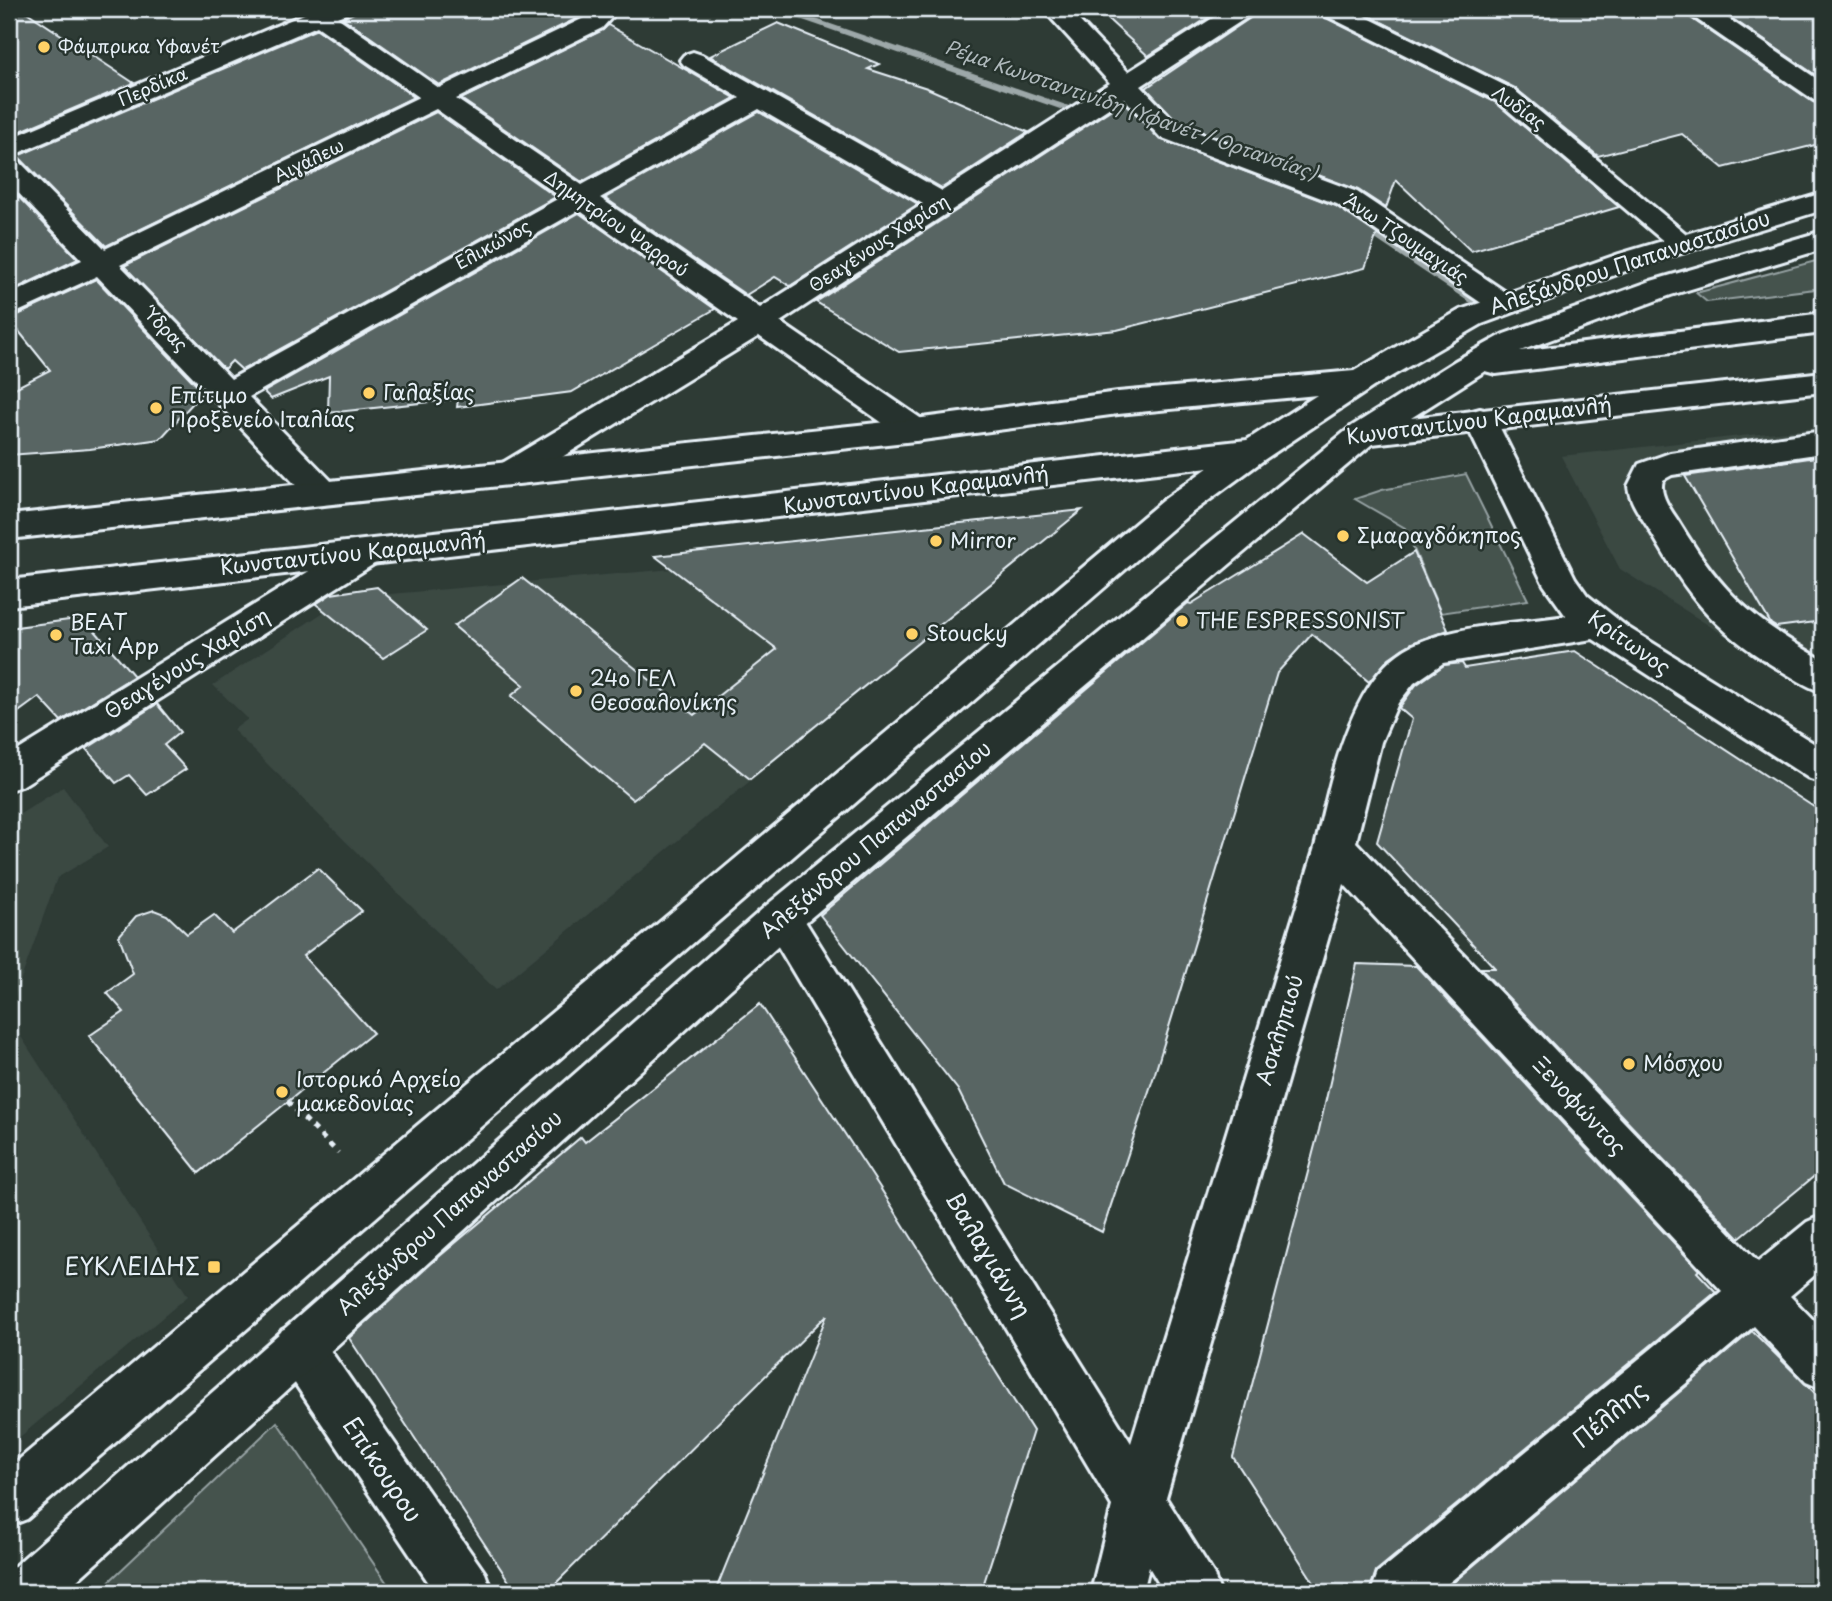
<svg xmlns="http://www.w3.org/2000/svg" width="1832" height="1601" font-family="'Playpen Sans',sans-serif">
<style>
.built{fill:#3b4843}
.green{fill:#45524e;stroke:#96a2a3;stroke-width:2}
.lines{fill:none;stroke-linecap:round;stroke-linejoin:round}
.stream{fill:#9da8a9;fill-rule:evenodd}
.building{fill:#596563;stroke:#e8f1f8;stroke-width:2}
.minor-casing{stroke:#e8f1f8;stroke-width:6}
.major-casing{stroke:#e8f1f8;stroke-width:6}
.path{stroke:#e8f1f8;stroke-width:5;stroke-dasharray:6 6;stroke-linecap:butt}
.minor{fill:#26332d;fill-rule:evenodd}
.major{fill:#26332d;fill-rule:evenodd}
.poi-dot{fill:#ffd166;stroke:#26332d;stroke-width:2.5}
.labels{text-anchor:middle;stroke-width:5;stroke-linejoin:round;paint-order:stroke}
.far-poi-label{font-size:18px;fill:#e8f1f8;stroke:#26332d;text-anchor:start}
.far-street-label{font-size:18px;fill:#e8f1f8;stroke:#26332d}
.far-water-label{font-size:19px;font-style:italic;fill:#b0babd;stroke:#26332d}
.street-label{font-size:21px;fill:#e8f1f8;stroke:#26332d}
.poi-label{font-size:21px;fill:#e8f1f8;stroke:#26332d;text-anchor:start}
.near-street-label{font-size:24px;fill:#e8f1f8;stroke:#26332d}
.near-poi-label{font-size:24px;fill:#e8f1f8;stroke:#26332d;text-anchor:end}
</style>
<rect width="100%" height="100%" fill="#2e3b35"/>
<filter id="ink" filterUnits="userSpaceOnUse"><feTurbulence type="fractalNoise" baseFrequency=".0143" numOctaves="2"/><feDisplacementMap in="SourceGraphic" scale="14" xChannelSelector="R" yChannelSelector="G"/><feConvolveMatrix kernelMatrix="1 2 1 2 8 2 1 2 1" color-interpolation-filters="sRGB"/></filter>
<g filter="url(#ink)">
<!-- built -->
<g class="built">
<path d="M1823,427V698L1620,569L1561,456Z"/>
<path d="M673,569L846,702L496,990L233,730L248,719L213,685L345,598Z"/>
<path d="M63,787L108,847L57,878L9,1013V821Z"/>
<path d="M9,1018L188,1296L9,1446Z"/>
</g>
<!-- green -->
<g class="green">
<path d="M1823,259V288L1707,302L1696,293Z"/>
<path d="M1466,474L1528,600L1441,613L1405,528L1355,499L1382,490Z"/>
<path d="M277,1422L393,1592H98Z"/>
</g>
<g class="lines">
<!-- stream -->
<g class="stream">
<path d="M771,9H787L1246,167L1236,170Z"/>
<path d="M1273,175L1334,200L1496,309L1489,313L1484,312L1326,206L1269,182L1267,179Z"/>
</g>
</g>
<!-- building -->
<g class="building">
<path d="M9,9H22L134,83L9,136Z"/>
<path d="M362,9H582L586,11L582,16L439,85L343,18Z"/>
<path d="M1097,9H1222L1148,56Z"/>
<path d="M1258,9H1317L1322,16L1495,102L1619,207L1471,251L1396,180L1386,208L1358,190L1179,123L1146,88L1253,16Z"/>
<path d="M1355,9H1683L1688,16L1813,102L1823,105V143L1723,168L1682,134L1598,156L1515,88Z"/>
<path d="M1718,9H1823V80Z"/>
<path d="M778,23L879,64L868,69L927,88L1028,132L942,188L710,56Z"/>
<path d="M608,25L735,98L582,182L461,99L603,30Z"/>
<path d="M317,29L414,97L106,246L21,159L15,157Z"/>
<path d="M1124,101L1159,139L1336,206L1377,234L1365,268L1117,330L899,352L816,302Z"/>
<path d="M436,112L556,197L242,370L232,361L224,369L124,266Z"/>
<path d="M759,112L918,204L790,286L775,277L746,295L605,198Z"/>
<path d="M9,187L78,259L9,292Z"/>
<path d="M579,213L715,309L572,392L457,407L458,399L328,413L329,376L271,399L264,392Z"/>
<path d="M96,279L203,392L160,439L90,449L9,455V391L50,370L9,319Z"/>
<path d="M1823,456V621L1776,627L1771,624L1685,476Z"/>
<path d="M1082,510L750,779L705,743L633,800L511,696L524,685L454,626L522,578L694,715L777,649L655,556Z"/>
<path d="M1304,534L1367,582L1414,552L1448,630L1412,643L1389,658L1369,682L1312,634L1277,673L1155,1073L1102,1232L1004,1183L958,1090L820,915L1188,603L1191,604Z"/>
<path d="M377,587L427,630L383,658L316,604L331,594Z"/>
<path d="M84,618L134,676L61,721L39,697L9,719V628Z"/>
<path d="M1575,651L1823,813V1169L1739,1238L1480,968H1495L1377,842L1412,719L1399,708L1416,685L1444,665L1462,663L1465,668Z"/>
<path d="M157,704L180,732L164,745L186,769L147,795L129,775L116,783L86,749Z"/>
<path d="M318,868L362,911L303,956L373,1033L199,1173L89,1036L124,1012L107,993L133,974L119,936L136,916L154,910L167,915L187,934L214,915L232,933Z"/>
<path d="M1357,964L1416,966L1699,1270L1697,1272L1716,1292L1376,1571L1369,1592H1320L1233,1457L1319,1130Z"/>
<path d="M760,1004L879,1186L1033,1431L981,1592H715L827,1315L547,1592H516L349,1338L434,1261L581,1137L585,1142Z"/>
<path d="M1752,1331L1823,1401V1592H1442Z"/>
</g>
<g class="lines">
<!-- minor casing -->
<g class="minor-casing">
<g id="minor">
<path d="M316,9H348L345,14L337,17L439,88L584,18L590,9H614L612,17L602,28L456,99L582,185L740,98L684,65L680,60L684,55L693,52L702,55L942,191L1110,83L1043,9H1068L1128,72L1227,9H1255L1252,14L1141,86L1178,125L1357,192L1513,297L1518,304L1513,311L1503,313L1493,311L1337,204L1160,137L1124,98L780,322L926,422L931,430L926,438L915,441L904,438L759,336L523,481L511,484L499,481L495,473L499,465L738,322L579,210L249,397L335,485L339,493L335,501L323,505L311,501L97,276L9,316V295L82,260L9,183V159L19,161L105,249L419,97L317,26L9,157V139ZM436,109L561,197L231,379L120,265ZM759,109L923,204L760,308L600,198Z"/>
<path d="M1320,9H1350L1514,90L1697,243L1693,249L1683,252L1673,249L1496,100L1323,14Z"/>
<path d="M1686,9H1714L1823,83V103L1814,100L1689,14Z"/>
<path d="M1480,409L1491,412L1496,420L1575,578L1587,595L1627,627L1823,749V783L1810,779L1593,639L1443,663L1414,683L1398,703L1381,742L1356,842L1758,1262L1807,1222L1823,1215V1268L1790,1296L1823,1330V1389L1806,1382L1754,1326L1438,1592H1371L1378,1573L1722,1291L1344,884L1166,1498L1213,1573L1220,1592H1164L1149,1567L1143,1592H1091L1112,1506L761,918L767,905L781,900L795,905L1131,1443L1315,847C1330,785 1349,676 1413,645C1457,625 1519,623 1566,616L1544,585L1464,420L1469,412Z"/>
<path d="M1823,431V453L1672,475L1663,480C1658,495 1672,511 1680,524C1724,596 1751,618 1823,660V692C1806,687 1791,676 1775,667C1713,629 1688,596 1652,534C1643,518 1630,504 1628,486L1639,464L1670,453Z"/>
<path d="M365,541L377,544L382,553L377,562L22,786L9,790V756L353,544Z"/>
<path d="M299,1323L316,1330L485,1573L492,1592H435L282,1364L275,1347L282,1330Z"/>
</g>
</g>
<!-- major casing -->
<g class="major-casing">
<g id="major">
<path d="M1823,193V210L1639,266L1482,324L1373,387L1265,459L1186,517L27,1519L9,1526V1468L1162,501L1209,467L9,606V580L1247,440L1317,395L1118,414L915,441L9,539V515L915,419L1118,392L1354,371L1460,310L1619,254Z"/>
<path d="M1823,231V249L1671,295L1520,351L1823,313V333L1496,374L1485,371L1411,418L1823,372V392L1372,444L795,931L64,1592H9V1571L767,905L1352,426L1455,361L1504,334L1651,281Z"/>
</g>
</g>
<!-- path -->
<path class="path" d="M287,1101L338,1153"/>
<!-- minor -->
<use href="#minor" class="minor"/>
<!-- major -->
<use href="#major" class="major"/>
</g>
</g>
<!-- markers -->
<g class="poi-dot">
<circle cx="44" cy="47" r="7"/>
<circle cx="369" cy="393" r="7"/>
<circle cx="156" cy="408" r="7"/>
<circle cx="1343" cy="536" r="7"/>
<circle cx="936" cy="541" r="7"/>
<circle cx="1182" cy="621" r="7"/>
<circle cx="912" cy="634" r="7"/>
<circle cx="56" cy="635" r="7"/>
<circle cx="576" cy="691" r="7"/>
<circle cx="1629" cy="1064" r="7"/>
<circle cx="282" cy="1092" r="7"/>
<rect x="207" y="1260" width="14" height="14" rx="3.5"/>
</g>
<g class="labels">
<!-- far-poi labels -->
<g class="far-poi-label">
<text x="58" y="53">Φάμπρικα Υφανέτ</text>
</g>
<!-- far-street labels -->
<g class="far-street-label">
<text transform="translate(153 87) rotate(-23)" y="6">Περδίκα</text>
<text transform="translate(1519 108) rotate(36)" y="6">Λυδίας</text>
<text transform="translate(309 161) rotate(-26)" y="6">Αιγάλεω</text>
<text transform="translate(616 224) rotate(35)" y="6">Δημητρίου Ψαρρού</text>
<text transform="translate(1406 239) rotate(34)" y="6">Άνω Τζουμαγιάς</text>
<text transform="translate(879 244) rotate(-33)" y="6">Θεαγένους Χαρίση</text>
<text transform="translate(493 245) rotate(-29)" y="6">Ελικώνος</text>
<text transform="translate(166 330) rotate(46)" y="6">Ύδρας</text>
</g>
<!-- far-water labels -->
<g class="far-water-label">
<text transform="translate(1131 110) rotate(19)" y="7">Ρέμα Κωνσταντινίδη (Υφανέτ / Ορτανσίας)</text>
</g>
<!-- street labels -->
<g class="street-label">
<text transform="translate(1630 263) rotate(-18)" y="7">Αλεξάνδρου Παπαναστασίου</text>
<text transform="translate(1479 421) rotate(-7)" y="7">Κωνσταντίνου Καραμανλή</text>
<text transform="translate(916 490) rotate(-7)" y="7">Κωνσταντίνου Καραμανλή</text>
<text transform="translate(353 554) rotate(-6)" y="7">Κωνσταντίνου Καραμανλή</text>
<text transform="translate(1629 643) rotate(35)" y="7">Κρίτωνος</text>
<text transform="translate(187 664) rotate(-32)" y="7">Θεαγένους Χαρίση</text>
<text transform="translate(876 840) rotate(-40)" y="7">Αλεξάνδρου Παπαναστασίου</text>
<text transform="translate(1280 1030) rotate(-73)" y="7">Ασκληπιού</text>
<text transform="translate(1579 1106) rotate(47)" y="7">Ξενοφώντος</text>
<text transform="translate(450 1213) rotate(-42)" y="7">Αλεξάνδρου Παπαναστασίου</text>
</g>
<!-- poi labels -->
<g class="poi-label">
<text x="383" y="400">Γαλαξίας</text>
<text x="170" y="403">Επίτιμο<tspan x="170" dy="24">Προξενείο Ιταλίας</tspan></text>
<text x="1357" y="543">Σμαραγδόκηπος</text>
<text x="950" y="548">Mirror</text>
<text x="1196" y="628">THE ESPRESSONIST</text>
<text x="70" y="630">ΒΕΑΤ<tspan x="70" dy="24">Taxi App</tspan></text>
<text x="926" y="641">Stoucky</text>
<text x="590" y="686">24ο ΓΕΛ<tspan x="590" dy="24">Θεσσαλονίκης</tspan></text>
<text x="1643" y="1071">Μόσχου</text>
<text x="296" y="1087">Ιστορικό Αρχείο<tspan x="296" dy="24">μακεδονίας</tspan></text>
</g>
<!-- near-street labels -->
<g class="near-street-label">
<text transform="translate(988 1255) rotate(59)" y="8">Βαλαγιάννη</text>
<text transform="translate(1610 1415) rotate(-40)" y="8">Πέλλης</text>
<text transform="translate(382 1470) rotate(56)" y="8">Επίκουρου</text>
</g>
<!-- near-poi labels -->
<g class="near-poi-label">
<text x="200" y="1275">ΕΥΚΛΕΙΔΗΣ</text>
</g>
</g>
<!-- margin -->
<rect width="1832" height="1601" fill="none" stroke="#26332d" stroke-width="35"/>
<rect x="18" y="18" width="1797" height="1566" fill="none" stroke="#e8f1f8" stroke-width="2.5" filter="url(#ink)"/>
</svg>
